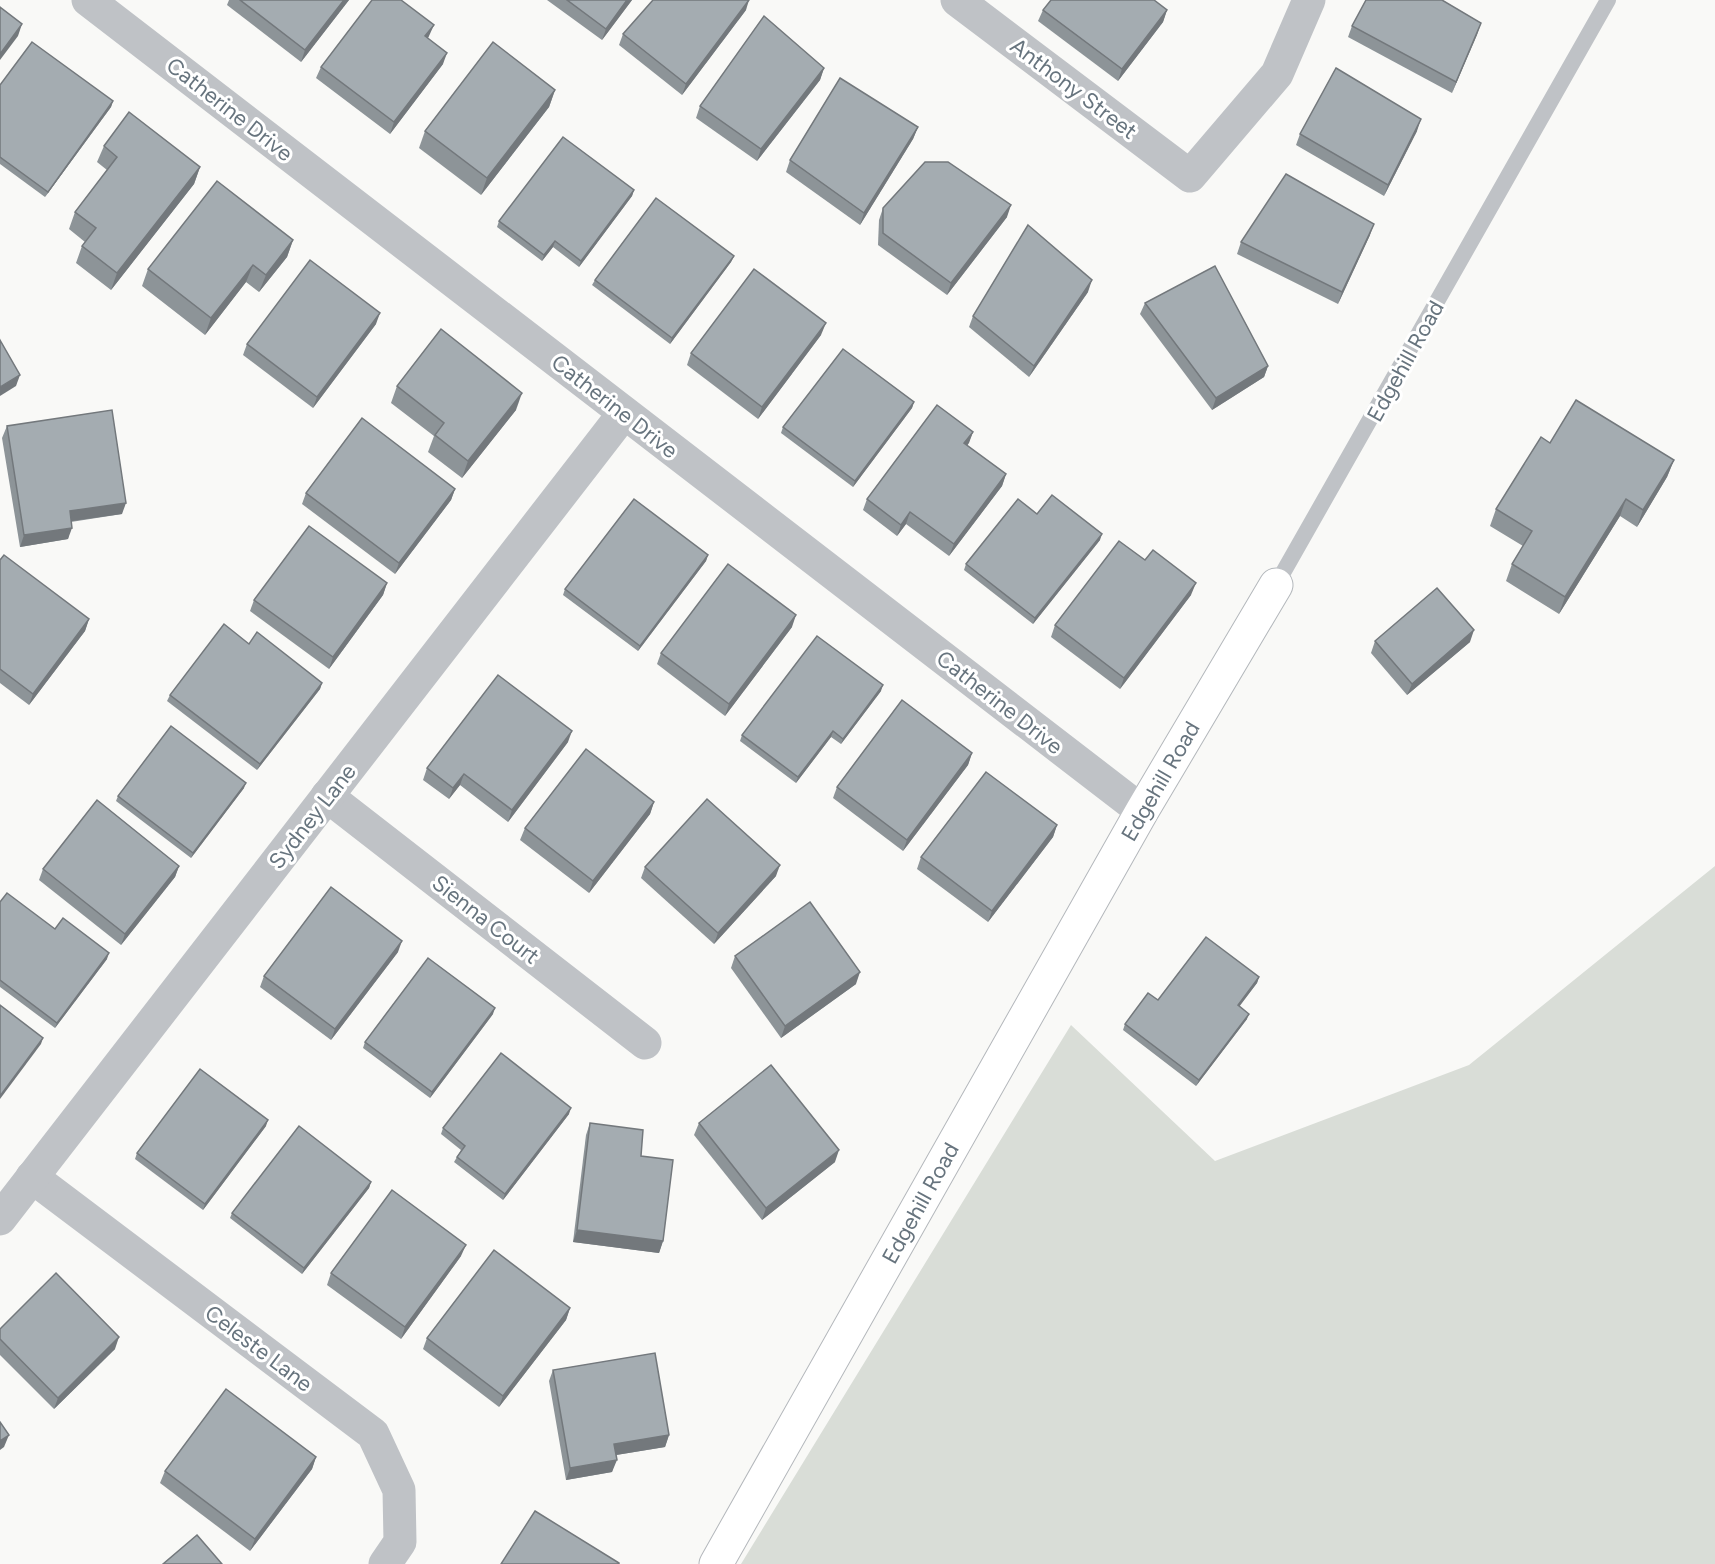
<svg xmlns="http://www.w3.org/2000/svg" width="1715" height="1564" font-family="Figtree,sans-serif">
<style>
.green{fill:#d9ddd7}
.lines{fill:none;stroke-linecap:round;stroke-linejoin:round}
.secondary-casing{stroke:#b4b8bc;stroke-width:35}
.lane{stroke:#bfc2c6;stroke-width:16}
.street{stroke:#bfc2c6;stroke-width:33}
.secondary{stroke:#fff;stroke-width:33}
.wall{fill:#8d9498}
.shaded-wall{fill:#73787c}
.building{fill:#a4acb1;stroke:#73787c;stroke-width:1.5}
.labels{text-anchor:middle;stroke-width:6;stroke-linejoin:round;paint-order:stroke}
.street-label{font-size:22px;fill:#67747e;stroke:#fff}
</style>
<rect width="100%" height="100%" fill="#f9f9f7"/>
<!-- green -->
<path class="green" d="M1715,866V1564H741L1071,1025L1215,1161L1469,1065Z"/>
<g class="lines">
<!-- secondary casing -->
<g class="secondary-casing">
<path id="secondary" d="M716,1564L1142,811L1276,585"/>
</g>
<!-- lane -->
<path class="lane" d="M1276,585L1608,0"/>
<!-- street -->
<g class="street">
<path d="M88,0L1142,811"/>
<path d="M957,0L1190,176L1277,74L1309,0"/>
<path d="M327,796L645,1043"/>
<path d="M32,1177L373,1434L399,1490L400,1542L385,1564"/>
<path d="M0,1219L624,413"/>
</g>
<!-- secondary -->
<use href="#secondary" class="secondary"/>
</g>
<!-- wall -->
<g class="wall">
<path d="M229,0H349L301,62L227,5Z"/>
<path d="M547,0H632L602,40Z"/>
<path d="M746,10L682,95L619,45L623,34Z"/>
<path d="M1043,10H1167L1163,22L1118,81L1038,21Z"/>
<path d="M1481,23L1452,93L1348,37L1352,26Z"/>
<path d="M429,36L428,38L443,64L390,134L316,78L321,67Z"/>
<path d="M824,68L820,80L757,161L696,118L700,106Z"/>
<path d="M0,85L113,101L111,107L45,197L0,164Z"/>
<path d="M555,90L549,107L481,195L419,148L425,131Z"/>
<path d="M918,127L913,139L860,225L786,172L790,160Z"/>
<path d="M1417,131L1384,196L1296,145L1300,134Z"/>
<path d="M104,146L200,167L194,184L111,290L76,263L82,246L85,242L69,229L75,212L107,170L97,162Z"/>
<path d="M634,190L632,196L579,267L553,247L542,261L497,227L499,221Z"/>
<path d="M883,208L1007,217L947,295L878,245L879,220Z"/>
<path d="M1370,235L1338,304L1237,254L1241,242Z"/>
<path d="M293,240L287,257L259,292L246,282L205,335L142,286L148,269Z"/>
<path d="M734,256L731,262L670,344L592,285L595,280Z"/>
<path d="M1088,292L1029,377L969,327L973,316Z"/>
<path d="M1145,303L1268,366L1264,377L1212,410L1140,314Z"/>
<path d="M376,324L313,408L243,355L247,344Z"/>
<path d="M821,335L758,419L687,365L691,353Z"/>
<path d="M397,386L516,410L462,478L428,452L434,436L391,403Z"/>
<path d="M914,402L912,408L853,487L781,433L783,427Z"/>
<path d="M7,426L122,514L71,522L68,539L20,547L2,438Z"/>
<path d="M973,432L967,446L1006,474L1002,486L949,556L906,524L897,536L863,510L867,499Z"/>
<path d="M1550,443L1674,460L1667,477L1637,527L1620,516L1559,614L1506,581L1512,564L1523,546L1490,526L1496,509Z"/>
<path d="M455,489L451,500L395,574L302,504L306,493Z"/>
<path d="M1037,514L1100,540L1033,624L964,570L966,564Z"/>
<path d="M708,555L706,561L638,651L563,595L565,589Z"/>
<path d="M0,560L89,619L85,631L29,705L0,683Z"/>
<path d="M1145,560L1191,595L1120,689L1051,637L1055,625Z"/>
<path d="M387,583L383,595L329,669L250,611L254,600Z"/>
<path d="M792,627L725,716L657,664L661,653Z"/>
<path d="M1375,641L1470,642L1407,695L1371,653Z"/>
<path d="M249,644L322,683L320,689L257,770L167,701L170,695Z"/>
<path d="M881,691L841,744L831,737L796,783L740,741L742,735Z"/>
<path d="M568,742L508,822L460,785L449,799L423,780L427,768Z"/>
<path d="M972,753L968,765L903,851L833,798L837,787Z"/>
<path d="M244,788L191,858L116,801L118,796Z"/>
<path d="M654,802L650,814L589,893L520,840L525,828Z"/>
<path d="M1057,825L1053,837L988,922L917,869L921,857Z"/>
<path d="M179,866L175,877L121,945L39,880L43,869Z"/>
<path d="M645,867L776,876L714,944L641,878Z"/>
<path d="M0,902L55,929L107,959L55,1028L0,987Z"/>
<path d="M398,952L331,1040L260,987L264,976Z"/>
<path d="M735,956L856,984L781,1038L731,968Z"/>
<path d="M1259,977L1257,983L1239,1006L1247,1019L1196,1086L1123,1030L1125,1024L1158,1000Z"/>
<path d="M493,1014L430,1098L363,1048L365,1042Z"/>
<path d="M569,1114L503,1200L454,1162L457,1157L461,1150L441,1134L443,1128Z"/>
<path d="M590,1123L641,1156L663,1241L659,1253L573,1242L586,1135Z"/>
<path d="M699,1123L835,1162L762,1220L694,1135Z"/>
<path d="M266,1126L203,1210L135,1159L137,1153Z"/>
<path d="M371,1182L369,1188L302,1274L230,1218L232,1213Z"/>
<path d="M461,1256L401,1339L327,1285L331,1273Z"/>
<path d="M570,1308L566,1320L499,1407L423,1349L427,1338Z"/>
<path d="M0,1329L115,1349L54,1409L0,1355Z"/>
<path d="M553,1370L669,1435L665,1447L616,1455L612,1472L566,1480L549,1381Z"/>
<path d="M316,1457L312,1469L250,1551L160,1483L165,1471Z"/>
</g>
<!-- shaded-wall -->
<g class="shaded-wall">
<path d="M344,0H349L301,62L305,50Z"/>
<path d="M627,0H632L602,40L606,29Z"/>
<path d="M749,0L746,10L682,95L686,84Z"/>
<path d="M1167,10L1163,22L1118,81L1122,69Z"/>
<path d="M1481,23L1477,35L1452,93L1456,82Z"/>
<path d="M22,24L18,36L0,60V54Z"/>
<path d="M434,25L429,36L421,48L425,36Z"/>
<path d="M447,53L443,64L390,134L394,122Z"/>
<path d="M824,68L820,80L757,161L761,149Z"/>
<path d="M555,90L549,107L481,195L487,178Z"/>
<path d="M113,101L111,107L45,197L48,192Z"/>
<path d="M1421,119L1417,131L1384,196L1388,185Z"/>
<path d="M918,127L913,139L860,225L864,213Z"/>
<path d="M200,167L194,184L111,290L117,273Z"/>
<path d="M634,190L632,196L579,267L581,261Z"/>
<path d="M1011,205L1007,217L947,295L951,283Z"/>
<path d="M1374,224L1370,235L1338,304L1342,292Z"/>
<path d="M293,240L287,257L259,292L266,275Z"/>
<path d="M555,241L553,247L542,261L544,255Z"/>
<path d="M734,256L731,262L670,344L672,338Z"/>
<path d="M253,265L246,282L205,335L211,318Z"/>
<path d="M1092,280L1088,292L1029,377L1034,366Z"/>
<path d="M380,313L376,324L313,408L317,397Z"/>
<path d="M826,323L821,335L758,419L762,407Z"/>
<path d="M1268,366L1264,377L1212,410L1216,398Z"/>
<path d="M20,375L16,386L0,396V387Z"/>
<path d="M522,393L516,410L462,478L468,461Z"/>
<path d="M914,402L912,408L853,487L855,481Z"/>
<path d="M973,432L969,443L960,455L964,443Z"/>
<path d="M1674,460L1667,477L1637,527L1643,510Z"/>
<path d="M1006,474L1002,486L949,556L954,544Z"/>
<path d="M455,489L451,500L395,574L399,563Z"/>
<path d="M1626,499L1620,516L1559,614L1565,597Z"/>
<path d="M126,503L122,514L65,522L70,511Z"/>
<path d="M910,512L906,524L897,536L901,525Z"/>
<path d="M72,528L68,539L20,547L24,535Z"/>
<path d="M1102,534L1100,540L1033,624L1035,618Z"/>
<path d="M708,555L706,561L638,651L640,646Z"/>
<path d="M387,583L383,595L329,669L333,657Z"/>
<path d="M1196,583L1191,595L1120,689L1124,678Z"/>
<path d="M796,615L792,627L725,716L729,704Z"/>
<path d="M89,619L85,631L29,705L33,694Z"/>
<path d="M1474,630L1470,642L1407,695L1412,684Z"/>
<path d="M322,683L320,689L257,770L260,764Z"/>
<path d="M883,685L881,691L841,744L843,739Z"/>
<path d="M572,731L568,742L508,822L512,810Z"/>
<path d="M833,731L831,737L796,783L798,777Z"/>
<path d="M972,753L968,765L903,851L907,840Z"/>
<path d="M464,774L460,785L449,799L453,788Z"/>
<path d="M246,783L244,788L191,858L193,853Z"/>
<path d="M654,802L650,814L589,893L593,881Z"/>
<path d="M1057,825L1053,837L988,922L992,911Z"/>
<path d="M780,865L776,876L714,944L718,933Z"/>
<path d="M179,866L175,877L121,945L125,934Z"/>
<path d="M402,941L398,952L331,1040L335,1029Z"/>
<path d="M109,953L107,959L55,1028L57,1023Z"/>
<path d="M860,972L856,984L781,1038L785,1026Z"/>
<path d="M1259,977L1257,983L1236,1011L1238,1005Z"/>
<path d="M495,1008L493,1014L430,1098L432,1092Z"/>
<path d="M1249,1014L1247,1019L1196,1086L1199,1080Z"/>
<path d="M43,1038L41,1044L0,1099V1096Z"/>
<path d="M571,1108L569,1114L503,1200L505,1194Z"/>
<path d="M268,1120L266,1126L203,1210L205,1204Z"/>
<path d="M839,1150L835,1162L762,1220L766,1208Z"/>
<path d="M371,1182L369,1188L302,1274L304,1268Z"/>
<path d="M577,1230L663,1241L659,1253L573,1242Z"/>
<path d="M466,1245L461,1256L401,1339L405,1327Z"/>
<path d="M570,1308L566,1320L499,1407L503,1396Z"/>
<path d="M119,1337L115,1349L54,1409L58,1398Z"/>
<path d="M9,1435L4,1447L0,1450V1441Z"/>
<path d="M669,1435L665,1447L610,1456L614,1444Z"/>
<path d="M316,1457L312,1469L250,1551L255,1539Z"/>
<path d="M617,1460L612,1472L566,1480L570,1468Z"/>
</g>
<!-- building -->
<g class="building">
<path d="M240,0H344L305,50Z"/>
<path d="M372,0H401L434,25L425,36L447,53L394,122L321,67Z"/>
<path d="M567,0H627L606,29Z"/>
<path d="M653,0H749L686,84L623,34Z"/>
<path d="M1051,0H1154L1167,10L1122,69L1043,10Z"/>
<path d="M1366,0H1442L1481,23L1456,82L1352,26Z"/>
<path d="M0,7L22,24L0,54Z"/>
<path d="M764,16L824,68L761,149L700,106Z"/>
<path d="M32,42L113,101L48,192L0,157V85Z"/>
<path d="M493,42L555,90L487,178L425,131Z"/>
<path d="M1336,68L1421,119L1388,185L1300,134Z"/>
<path d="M840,78L918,127L864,213L790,160Z"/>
<path d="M129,112L200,167L117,273L82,246L96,228L75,212L117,157L104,146Z"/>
<path d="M563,137L634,190L581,261L555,241L544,255L499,221Z"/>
<path d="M925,162H948L1011,205L951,283L883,233V208Z"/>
<path d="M1286,174L1374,224L1342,292L1241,242Z"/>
<path d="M217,181L293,240L266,275L253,265L211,318L148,269Z"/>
<path d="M656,198L734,256L672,338L595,280Z"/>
<path d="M1028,225L1092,280L1034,366L973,316Z"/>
<path d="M310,260L380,313L317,397L247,344Z"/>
<path d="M1215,266L1268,366L1216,398L1145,303Z"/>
<path d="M754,269L826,323L762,407L691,353Z"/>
<path d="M441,329L522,393L468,461L435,435L444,423L397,386Z"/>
<path d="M0,340L20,375L0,387Z"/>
<path d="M843,349L914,402L855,481L783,427Z"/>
<path d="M1576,400L1674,460L1643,510L1626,499L1565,597L1512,564L1532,531L1496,509L1541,437L1550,443Z"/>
<path d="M937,405L973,432L964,443L1006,474L954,544L910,512L901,525L867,499Z"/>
<path d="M112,410L126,503L70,511L72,528L24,535L7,426Z"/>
<path d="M362,418L455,489L399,563L306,493Z"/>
<path d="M1052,495L1102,534L1035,618L966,564L1018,499L1037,514Z"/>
<path d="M634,499L708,555L640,646L565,589Z"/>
<path d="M309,526L387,583L333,657L254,600Z"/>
<path d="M1119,541L1145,560L1153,550L1196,583L1124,678L1055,625Z"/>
<path d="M4,555L89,619L33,694L0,669V560Z"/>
<path d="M728,564L796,615L729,704L661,653Z"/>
<path d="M1437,588L1474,630L1412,684L1375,641Z"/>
<path d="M224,624L249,644L257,632L322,683L260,764L170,695Z"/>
<path d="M817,636L883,685L843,739L833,731L798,777L742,735Z"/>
<path d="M498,675L572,731L512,810L464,774L453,788L427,768Z"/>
<path d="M902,700L972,753L907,840L837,787Z"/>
<path d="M171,726L246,783L193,853L118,796Z"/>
<path d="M586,749L654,802L593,881L525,828Z"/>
<path d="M986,772L1057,825L992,911L921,857Z"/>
<path d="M707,799L780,865L718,933L645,867Z"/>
<path d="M97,800L179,866L125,934L43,869Z"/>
<path d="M331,887L402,941L335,1029L264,976Z"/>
<path d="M7,893L55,929L63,918L109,953L57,1023L0,980V902Z"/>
<path d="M810,902L860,972L785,1026L735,956Z"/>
<path d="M1206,937L1259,977L1238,1005L1249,1014L1199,1080L1125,1024L1148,993L1158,1000Z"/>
<path d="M428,958L495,1008L432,1092L365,1042Z"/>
<path d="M0,1005L43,1038L0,1096Z"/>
<path d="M501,1053L571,1108L505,1194L457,1157L465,1146L443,1128Z"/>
<path d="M771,1065L839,1150L766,1208L699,1123Z"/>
<path d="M200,1069L268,1120L205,1204L137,1153Z"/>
<path d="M590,1123L643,1130L641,1156L673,1160L663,1241L577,1230Z"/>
<path d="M299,1126L371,1182L304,1268L232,1213Z"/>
<path d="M392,1190L466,1245L405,1327L331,1273Z"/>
<path d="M494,1250L570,1308L503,1396L427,1338Z"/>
<path d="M56,1273L119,1337L58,1398L0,1339V1329Z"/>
<path d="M655,1353L669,1435L614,1444L617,1460L570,1468L553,1370Z"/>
<path d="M226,1389L316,1457L255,1539L165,1471Z"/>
<path d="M0,1422L9,1435L0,1441Z"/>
<path d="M535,1511L619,1563V1564H501Z"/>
<path d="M197,1535L222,1564H163Z"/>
</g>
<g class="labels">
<!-- street labels -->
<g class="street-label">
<text transform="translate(1074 88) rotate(37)" y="8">Anthony Street</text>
<text transform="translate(230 109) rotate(38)" y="8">Catherine Drive</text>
<text transform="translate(1405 361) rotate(-61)" y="8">Edgehill Road</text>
<text transform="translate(615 406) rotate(38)" y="8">Catherine Drive</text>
<text transform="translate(1000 702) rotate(38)" y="8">Catherine Drive</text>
<text transform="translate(1160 781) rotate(-60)" y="8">Edgehill Road</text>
<text transform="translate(312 816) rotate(-52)" y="8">Sydney Lane</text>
<text transform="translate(486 919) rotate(38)" y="8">Sienna Court</text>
<text transform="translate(920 1203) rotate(-61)" y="8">Edgehill Road</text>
<text transform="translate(259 1348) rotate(37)" y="8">Celeste Lane</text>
</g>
</g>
</svg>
